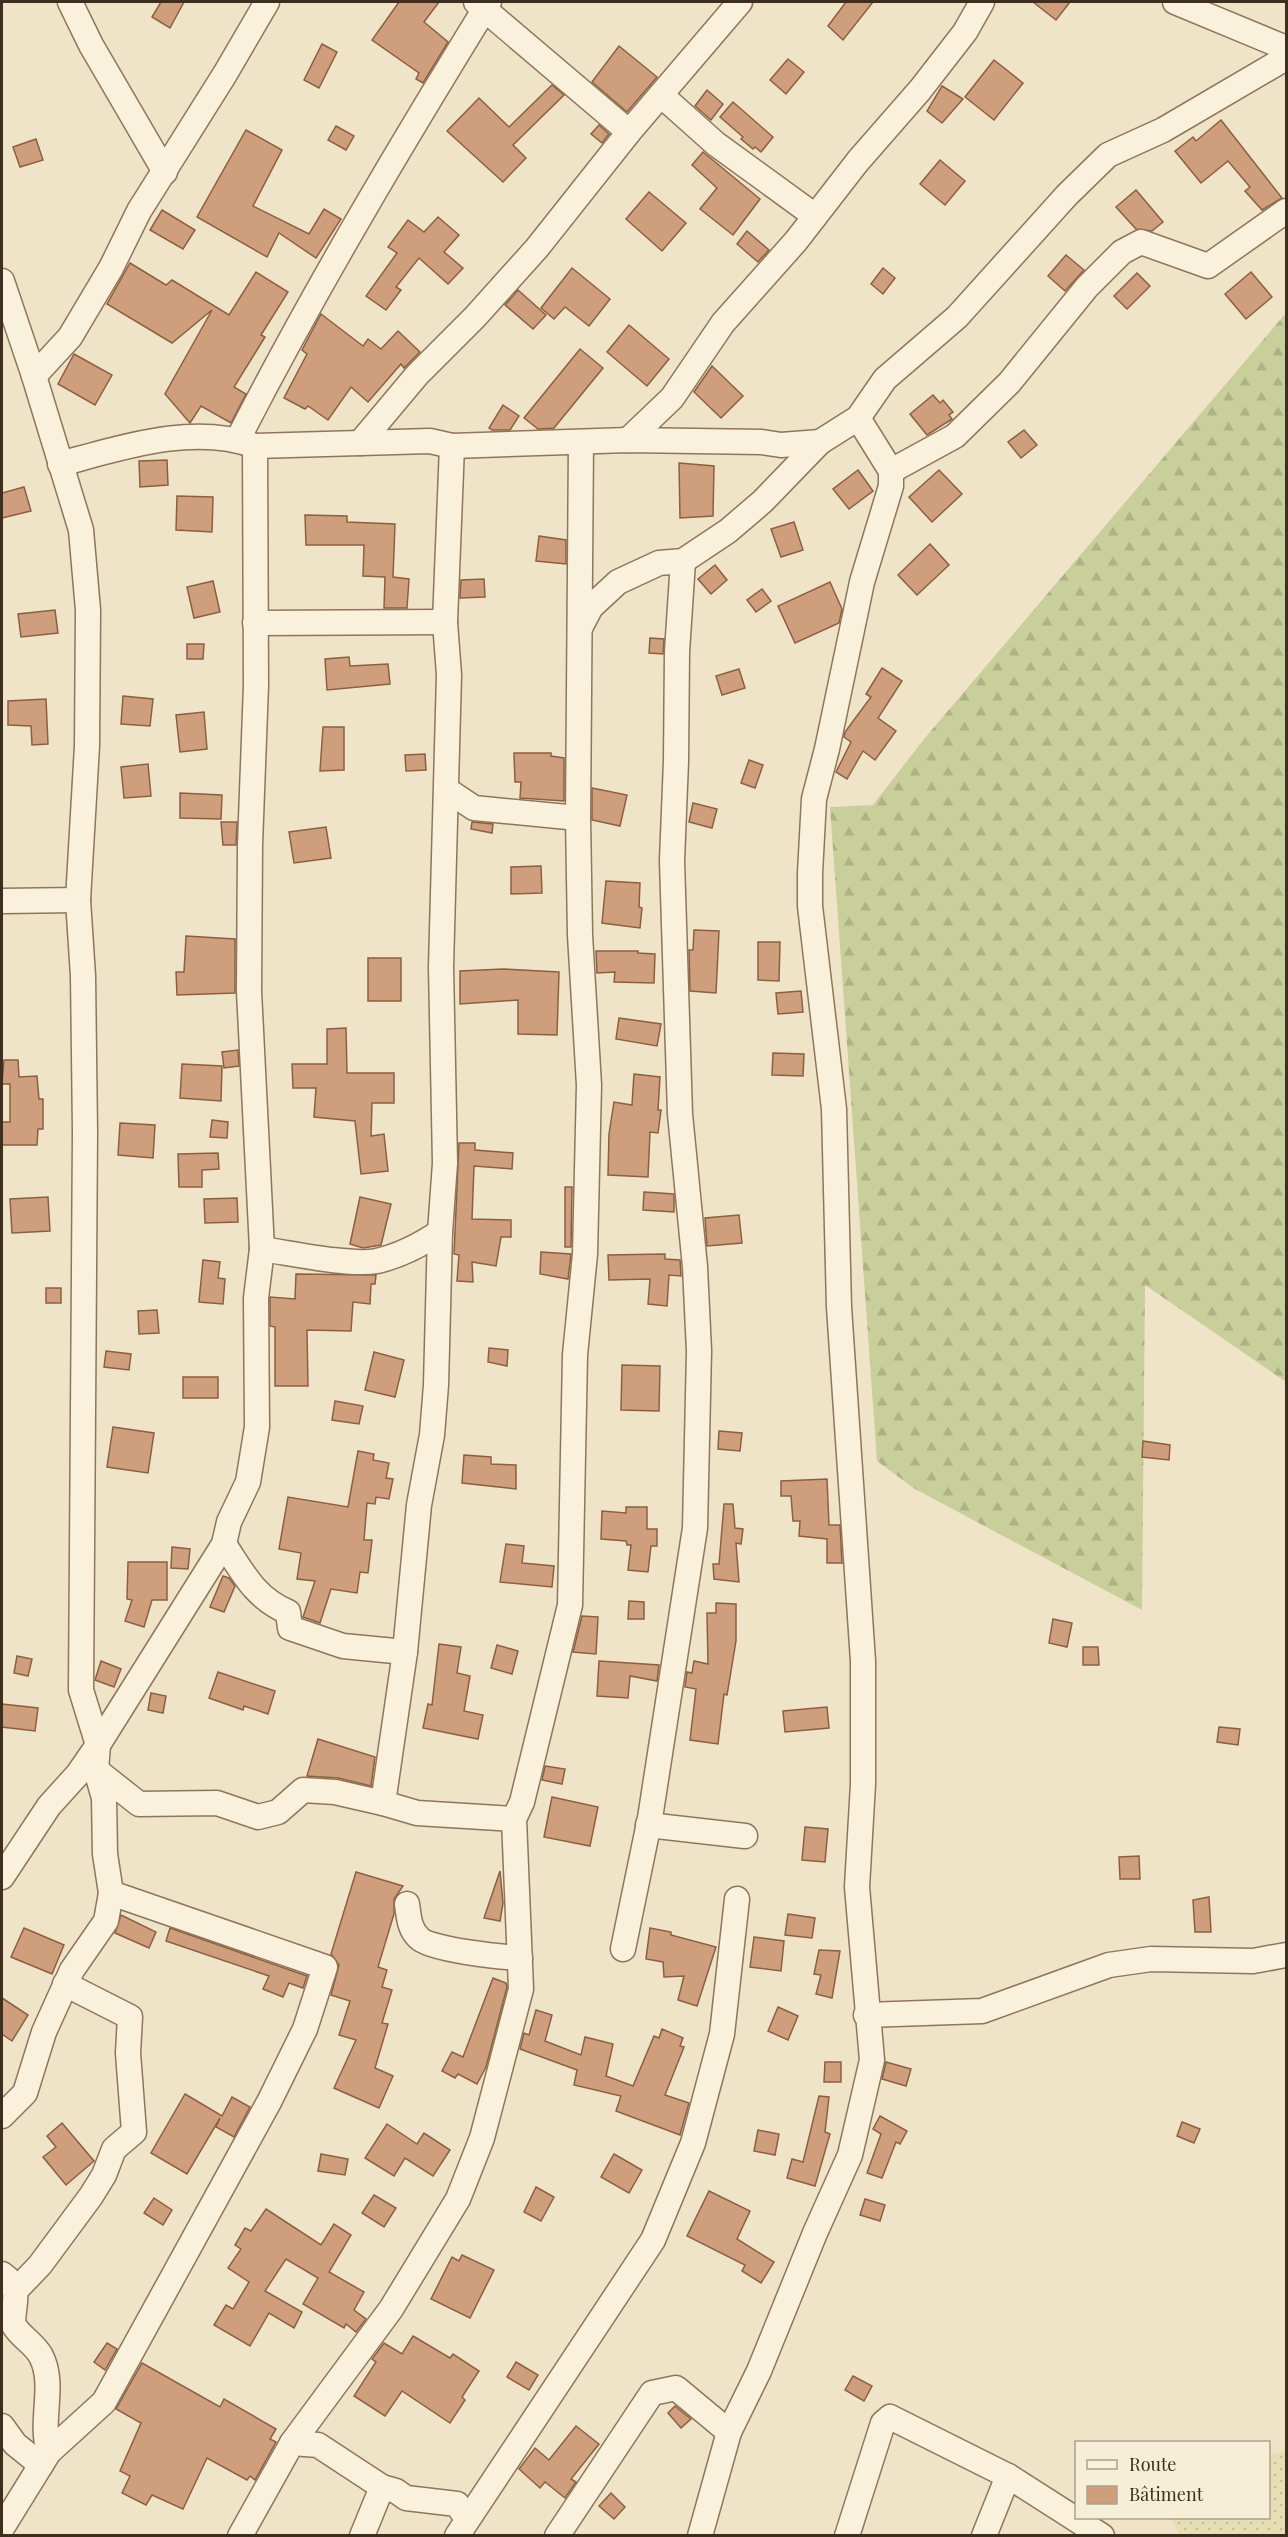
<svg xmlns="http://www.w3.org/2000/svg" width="1288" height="2537" font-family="'Playfair Display',serif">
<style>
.farmland{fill:url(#farmland-dots)}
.forest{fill:url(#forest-firs)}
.building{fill:#cf9f7d;stroke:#8d5f41;stroke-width:1.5}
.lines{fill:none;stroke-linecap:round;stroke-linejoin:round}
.minor-casing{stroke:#8d765c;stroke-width:27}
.minor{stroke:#faf1dc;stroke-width:24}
</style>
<defs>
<pattern id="farmland-dots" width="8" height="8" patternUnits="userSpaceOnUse" patternTransform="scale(1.5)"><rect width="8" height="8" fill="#e6deb5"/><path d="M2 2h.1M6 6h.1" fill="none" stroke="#c6bf9b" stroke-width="1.8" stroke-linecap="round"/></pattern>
<pattern id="forest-firs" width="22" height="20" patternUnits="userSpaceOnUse" patternTransform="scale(1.5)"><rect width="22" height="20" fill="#c9cf9b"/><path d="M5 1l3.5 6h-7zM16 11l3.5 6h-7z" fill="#aeb285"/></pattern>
</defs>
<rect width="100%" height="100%" fill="#f0e4c8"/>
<!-- farmland -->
<path class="farmland" d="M1286,2450V2535H1179L1171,2518H1268L1269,2455Z"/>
<!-- forest -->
<path class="forest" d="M1286,313V1382L1145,1285L1142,1610L915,1489L877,1461L830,807L873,805L924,739Z"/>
<!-- building -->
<g class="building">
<path d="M161,2H184L170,28L152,17Z"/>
<path d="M399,2H439L424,22L448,42L423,83L416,79L419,73L372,40Z"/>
<path d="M846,2H873L843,40L828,26Z"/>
<path d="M1033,2H1070L1056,20Z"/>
<path d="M322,44L337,52L319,88L304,80Z"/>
<path d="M619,46L657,77L627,112L592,82Z"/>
<path d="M788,59L804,72L786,94L770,80Z"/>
<path d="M994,60L1023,83L994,120L965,97Z"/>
<path d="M552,85L564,95L513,145L526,158L503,182L447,131L479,98L509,127Z"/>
<path d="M942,86L963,99L942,123L927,111Z"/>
<path d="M707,90L723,104L711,120L695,106Z"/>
<path d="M733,102L773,137L761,152L755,147L753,149L741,139L743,137L720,117Z"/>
<path d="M1221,120L1282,198L1262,210L1245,191L1250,187L1228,161L1201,183L1175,151L1193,137L1196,141Z"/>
<path d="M599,125L609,134L602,143L591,134Z"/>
<path d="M336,126L354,136L346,150L328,140Z"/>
<path d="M246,130L282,150L253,206L309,234L324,209L341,219L316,258L279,233L267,257L197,217Z"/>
<path d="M36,139L43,160L20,167L13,147Z"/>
<path d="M703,152L760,199L733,235L700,209L717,188L692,165Z"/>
<path d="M940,160L965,181L945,205L920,184Z"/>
<path d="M1136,190L1163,222L1152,231L1136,229L1116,207Z"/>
<path d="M649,192L686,223L662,251L626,219Z"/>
<path d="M162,210L195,230L183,249L150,230Z"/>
<path d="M438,217L459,235L444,252L463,268L448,284L419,258L396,287L401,290L386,310L366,296L397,253L388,247L408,220L424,232Z"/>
<path d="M747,231L769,250L758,262L737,244Z"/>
<path d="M1066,255L1084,270L1065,291L1048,276Z"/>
<path d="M130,263L166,285L172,280L229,315L256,272L288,292L261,335L265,337L234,387L246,394L231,423L201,406L190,423L165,394L212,310L172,343L107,304Z"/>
<path d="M572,268L610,299L589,326L565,307L554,319L541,308Z"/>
<path d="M883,268L895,278L883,294L871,284Z"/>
<path d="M1251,272L1272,297L1246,319L1225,294Z"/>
<path d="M1137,273L1150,286L1127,309L1114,296Z"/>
<path d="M518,290L546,315L533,329L505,305Z"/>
<path d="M321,314L363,346L368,339L381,349L398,331L420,352L404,368L401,364L368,402L351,387L328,420L308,406L305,409L284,398L307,354L302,350Z"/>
<path d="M629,325L669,359L647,386L607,352Z"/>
<path d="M580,349L603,368L554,428L538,429L524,418Z"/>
<path d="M74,354L112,375L95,405L58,384Z"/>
<path d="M712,366L743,396L721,418L694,392Z"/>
<path d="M933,395L940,403L943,400L953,412L949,415L952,419L927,435L910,414Z"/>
<path d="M503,405L519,416L510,430H492L489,428Z"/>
<path d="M1024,430L1037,445L1021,458L1008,442Z"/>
<path d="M167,460L168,485L140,487L139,461Z"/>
<path d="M679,463L714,466L713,516L680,518Z"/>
<path d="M858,470L873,491L849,509L833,489Z"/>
<path d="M939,470L962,494L932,522L909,497Z"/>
<path d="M24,487L31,511L2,518V493Z"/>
<path d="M177,496L213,497L212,532L176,530Z"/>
<path d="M305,515L347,516V522L395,524L393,577L409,579L407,608H384L385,577L363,576L364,545H306Z"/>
<path d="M794,522L803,550L781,557L771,529Z"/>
<path d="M539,536L566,540V564L536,561Z"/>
<path d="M930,544L949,565L917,595L898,575Z"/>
<path d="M715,565L727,580L711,594L698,579Z"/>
<path d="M484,579L485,597L460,598L461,580Z"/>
<path d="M213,581L220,612L194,618L187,587Z"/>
<path d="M830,582L842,609L839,623L795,643L778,606Z"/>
<path d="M762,589L771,601L756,612L747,600Z"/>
<path d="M55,610L58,633L21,637L18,614Z"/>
<path d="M650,638L664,639L663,654L649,653Z"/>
<path d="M187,644H204L203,659H187Z"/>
<path d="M349,657L350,666L388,664L390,684L327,690L325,659Z"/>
<path d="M882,668L902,681L878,718L896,731L875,760L863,751L847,779L836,772L851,742L844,737L845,732L871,697L866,694Z"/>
<path d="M739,669L745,688L722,695L716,676Z"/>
<path d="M123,696L153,699L150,726L121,724Z"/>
<path d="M46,699L48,744L32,745L31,726L8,725V701Z"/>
<path d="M204,712L207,749L180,752L176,715Z"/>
<path d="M323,727H344V770L320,771Z"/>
<path d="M514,753H551V756L564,758V801L520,798L521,782H515Z"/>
<path d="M425,754L426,770L406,771L405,755Z"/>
<path d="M749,760L763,765L755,788L741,783Z"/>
<path d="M148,764L151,796L124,798L121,767Z"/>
<path d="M592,788L627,795L620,826L592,820Z"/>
<path d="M180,793L222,795L221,819L180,818Z"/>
<path d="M693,803L717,809L712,828L689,822Z"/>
<path d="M221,822H237L236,845H223Z"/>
<path d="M472,822L493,824L492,833L471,829Z"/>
<path d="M326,827L331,858L294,863L289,832Z"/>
<path d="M541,866L542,893L511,894V867Z"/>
<path d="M606,881L640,883L639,907L642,908L640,928L602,923Z"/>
<path d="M694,930L719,931L716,993L690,991L689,950H693Z"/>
<path d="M186,936L235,939V993L177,995L176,972H184Z"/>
<path d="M758,942H780L779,981L758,980Z"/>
<path d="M596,951H638V953L655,954L654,983L614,982L615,972L597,973Z"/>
<rect x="368" y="958" width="33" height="43"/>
<path d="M503,969L559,972L557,1035L518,1034V1000L460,1004V971Z"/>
<path d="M801,991L803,1012L778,1014L776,993Z"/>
<path d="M619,1018L661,1024L657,1046L616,1039Z"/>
<path d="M346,1028L347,1073H394V1103H372L371,1136L384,1134L388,1171L361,1174L355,1121L314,1117L316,1088H293L292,1064H327V1029Z"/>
<path d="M238,1050L239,1066L224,1068L222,1052Z"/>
<path d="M773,1053L804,1054L803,1076L772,1075Z"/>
<path d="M4,1060H18L19,1077L37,1076L39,1099H43V1129H38L37,1145H2V1122H10V1084H2Z"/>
<path d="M182,1064L222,1066L221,1101L180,1098Z"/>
<path d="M634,1074L660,1077L658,1110H661L658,1133L650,1132L648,1177L608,1175L609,1134L614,1102L632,1105Z"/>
<path d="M212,1120L228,1122L227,1138L210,1137Z"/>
<path d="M120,1123L155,1125L153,1158L118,1155Z"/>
<path d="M459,1143H475V1150L513,1153L512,1169L474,1166L472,1219L511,1220V1237H501L496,1266L472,1262L473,1282L457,1281L459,1255L454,1254Z"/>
<path d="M218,1153L219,1169L202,1170V1187H179L178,1154Z"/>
<path d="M565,1187H572L571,1247H565Z"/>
<path d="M644,1192L674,1194V1212L643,1210Z"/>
<path d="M48,1197L50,1231L12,1233L10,1199Z"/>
<path d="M360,1197L391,1204L381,1245L363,1248L350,1244Z"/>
<path d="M237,1198L238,1222L205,1223L204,1199Z"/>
<path d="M739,1215L742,1243L707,1246L705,1218Z"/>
<path d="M541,1252L571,1254L568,1279L540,1274Z"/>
<path d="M665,1254V1259L680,1260L681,1276L669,1275L667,1306L648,1304L650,1279L609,1280L608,1255Z"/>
<path d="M203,1260L220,1262L218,1278L225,1279L223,1304L199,1302Z"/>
<path d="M296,1274L376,1275L375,1284H371L370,1304L353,1302L351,1331L307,1330L308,1386H275V1327L270,1326V1297L295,1299Z"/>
<rect x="46" y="1288" width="15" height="15"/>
<path d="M157,1310L159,1333L139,1334L138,1311Z"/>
<path d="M489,1348L508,1350L507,1366L488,1362Z"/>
<path d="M106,1351L131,1354L129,1370L104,1367Z"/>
<path d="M374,1352L404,1360L395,1397L365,1390Z"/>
<path d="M622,1365L660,1366L659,1411L621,1410Z"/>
<rect x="183" y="1377" width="35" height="21"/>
<path d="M335,1401L363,1406L359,1424L332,1420Z"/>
<path d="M113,1427L154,1433L148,1473L107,1467Z"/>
<path d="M719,1431L742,1433L740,1451L718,1449Z"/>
<path d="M1143,1441L1170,1445L1169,1460L1142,1457Z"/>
<path d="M358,1451L374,1454L373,1460L389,1463L386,1478L393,1479L389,1499L376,1497L375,1504L367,1503L364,1540H372L368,1573L360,1572L357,1593L331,1589L320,1623L303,1617L315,1581L297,1579L301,1553L279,1549L288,1497L348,1507Z"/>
<path d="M464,1455L491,1457V1464L516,1465V1489L462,1483Z"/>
<path d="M827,1479L829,1525H840L842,1563H827V1539L799,1536L800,1521H793L791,1496H781V1481Z"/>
<path d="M724,1504H733L735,1528L743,1529L741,1544L736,1543L739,1582L714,1579L713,1564H719Z"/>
<path d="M626,1507H647V1529H657V1546H651L648,1572L628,1570L631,1545H627L626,1541L601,1539L602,1511L626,1513Z"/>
<path d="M506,1544L524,1546L522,1563L554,1566L552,1587L500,1582Z"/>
<path d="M172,1547L190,1549L188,1569L171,1568Z"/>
<path d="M128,1562H167V1600H152L144,1627L125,1621L132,1600L127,1599Z"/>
<path d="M223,1576L229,1578L235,1586L224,1612L210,1607Z"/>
<path d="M629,1601L644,1602V1619H628Z"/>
<path d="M716,1603L736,1604V1641L727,1695L724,1694L718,1744L690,1740L696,1689L685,1687L687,1672L692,1673L694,1661L708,1664L707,1613H716Z"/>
<path d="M582,1616L598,1617L596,1654L573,1652Z"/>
<path d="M1053,1619L1072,1623L1067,1647L1049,1643Z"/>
<path d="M439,1644L461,1647L457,1673L470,1676L464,1711L483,1715L478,1739L423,1728L428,1704L432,1705Z"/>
<path d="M497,1645L518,1651L512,1674L491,1668Z"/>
<path d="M1083,1647H1098L1099,1665H1083Z"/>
<path d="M17,1656L32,1659L28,1676L14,1673Z"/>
<path d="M101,1661L121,1669L114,1687L95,1680Z"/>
<path d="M599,1661L659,1665L657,1681L630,1676L628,1698L597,1696Z"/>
<path d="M218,1672L275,1691L268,1714L244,1706L243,1710L209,1698Z"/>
<path d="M151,1693L166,1696L163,1713L148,1710Z"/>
<path d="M2,1704L38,1708L35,1731L2,1727Z"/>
<path d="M827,1707L829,1728L785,1732L783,1711Z"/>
<path d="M1219,1727L1240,1729L1238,1745L1217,1742Z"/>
<path d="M318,1739L375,1757L371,1786L338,1778L307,1776Z"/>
<path d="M545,1766L565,1769L562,1784L542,1780Z"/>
<path d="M552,1797L598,1807L590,1846L544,1837Z"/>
<path d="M805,1827L828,1829L825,1862L802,1860Z"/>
<path d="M1139,1856L1140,1879H1120L1119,1857Z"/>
<path d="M500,1871L503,1903L500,1921L484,1918Z"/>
<path d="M356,1872L403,1886L394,1899V1914L378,1967L387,1970L382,1987L392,1990L382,2023L388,2024L375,2068L393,2076L379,2108L334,2088L356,2040L339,2035L350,2001L331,1995L339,1965L331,1954Z"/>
<path d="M1209,1897L1211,1932H1195L1193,1900Z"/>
<path d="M788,1914L815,1918L812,1938L785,1935Z"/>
<path d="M121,1915L156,1932L149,1948L115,1933Z"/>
<path d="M24,1928L64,1945L52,1974L11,1957Z"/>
<path d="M170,1928L307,1976L303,1988L289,1983L283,1997L263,1989L269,1976L166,1941Z"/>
<path d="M650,1928L671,1932V1935L716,1947L697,2006L678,2000L684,1976L664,1977L663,1962L646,1959Z"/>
<path d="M754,1937L784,1941L781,1971L750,1967Z"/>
<path d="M819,1950L840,1951L832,1998L816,1994L821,1975L814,1974Z"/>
<path d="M493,1978L506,1983L507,1987L486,2067L477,2084L458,2074L455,2078L442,2071L452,2052L463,2057Z"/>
<path d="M2,1998L28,2015L12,2041L2,2034Z"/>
<path d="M778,2007L798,2016L788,2040L768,2031Z"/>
<path d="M536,2010L552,2015L545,2041L581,2055L585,2037L613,2044L606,2076L633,2086L654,2036L659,2038L662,2029L683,2038L680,2046L684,2047L665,2095L689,2103L680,2135L616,2111L621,2096L574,2085L577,2070L520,2049L524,2033L529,2035Z"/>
<path d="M825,2062H841V2082H824Z"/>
<path d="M886,2062L911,2069L906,2086L882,2079Z"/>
<path d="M185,2094L222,2116L232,2097L250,2107L234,2137L216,2127L220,2118L187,2174L151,2153Z"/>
<path d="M819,2096L829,2097L825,2132L830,2134L815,2186L787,2178L792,2159L803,2162Z"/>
<path d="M880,2116L907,2131L900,2144L896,2142L882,2178L867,2173L881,2134L873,2129Z"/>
<path d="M1182,2122L1200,2129L1194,2143L1177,2136Z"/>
<path d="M62,2123L94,2161L66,2185L43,2157L56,2147L47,2136Z"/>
<path d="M387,2124L417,2144L424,2133L450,2150L433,2176L405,2158L394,2176L365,2158Z"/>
<path d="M758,2130L779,2134L775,2155L754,2151Z"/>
<path d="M321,2154L348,2159L345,2175L318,2171Z"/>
<path d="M614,2154L642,2170L629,2193L601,2177Z"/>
<path d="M536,2187L554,2197L541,2221L524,2212Z"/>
<path d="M709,2191L750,2211L737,2239L774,2262L761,2283L742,2271L745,2265L687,2236Z"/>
<path d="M374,2195L396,2208L384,2227L362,2213Z"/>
<path d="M154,2198L172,2210L163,2225L144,2213Z"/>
<path d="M865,2199L885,2205L880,2221L860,2215Z"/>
<path d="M266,2209L321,2245L334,2224L351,2235L329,2272L364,2292L354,2310L366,2319L356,2332L346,2324L344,2328L303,2304L318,2278L286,2259L265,2291L302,2312L294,2328L269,2313L250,2346L214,2325L226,2305L233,2309L249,2282L228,2268L241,2249L235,2245L245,2228L251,2231Z"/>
<path d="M462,2255L494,2270L470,2318L431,2299L452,2257L459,2261Z"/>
<path d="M413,2336L450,2358L453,2354L479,2371L462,2397L465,2400L450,2423L402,2391L385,2416L354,2396L376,2362L372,2359L384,2343L402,2354Z"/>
<path d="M107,2343L117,2349L105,2370L94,2362Z"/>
<path d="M516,2362L538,2375L529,2390L507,2377Z"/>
<path d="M142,2363L220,2407L224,2399L276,2429L270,2439L276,2442L255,2480L250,2476L247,2480L207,2458L183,2509L152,2495L146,2505L122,2493L130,2476L120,2471L141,2423L116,2409Z"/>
<path d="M853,2376L872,2386L864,2401L845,2390Z"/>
<path d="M675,2406L691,2419L681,2428L668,2413Z"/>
<path d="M576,2426L599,2444L571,2479L576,2482L565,2498L545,2482L540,2488L519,2469L535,2448L549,2460Z"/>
<path d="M611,2493L625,2507L614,2519L599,2506Z"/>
</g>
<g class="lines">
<!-- minor casing -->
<g class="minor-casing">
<g id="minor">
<path d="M70,2L91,45L165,172"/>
<path d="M476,2L629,132"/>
<path d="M1175,2L1286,48"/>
<path d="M661,95L716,144L815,216"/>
<path d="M2,281L34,376L81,530L88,610L87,746L78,900L83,976L85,1132L81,1690L98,1745L96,1770L104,1798L105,1854L111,1893L325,1967L305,2029L269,2102L104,2402L49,2452L2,2528"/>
<path d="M34,376L70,337L111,268L139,211L225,74L267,2"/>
<path d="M238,439C315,289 401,145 489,2"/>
<path d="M628,440L672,398L723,323L796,241L858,161L920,90L965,32L982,2"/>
<path d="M360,443L417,375L475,317L537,248L629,132L740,2"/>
<path d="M452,446L445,622L449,675L441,967L445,1163L440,1232L436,1385L432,1435L419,1505L405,1652L383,1803L417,1813L514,1819"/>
<path d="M60,464C121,448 193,423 255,446L430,441L452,446L628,440L762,442L781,445L820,442"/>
<path d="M891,471L955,436L1009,383L1087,287L1122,252L1141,242L1208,266L1286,211"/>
<path d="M255,623L445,622"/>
<path d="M580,628L591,607L618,582L659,563L683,561L728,531L763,501L820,442L858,418L885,379L957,317L1067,195L1108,155L1163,130L1286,58"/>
<path d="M447,790L474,808L578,818"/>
<path d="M2,901L78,900"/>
<path d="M262,1249C290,1253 350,1266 377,1261C399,1256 422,1244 440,1232"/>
<path d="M224,1544C243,1573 255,1598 288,1612L290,1628L343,1646L405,1652"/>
<path d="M96,1770L139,1804L217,1803L258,1817L278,1812L303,1790L335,1792L383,1803"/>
<path d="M648,1825L745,1836"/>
<path d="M2,1877L49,1806L78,1774L98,1745L224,1544L229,1522L248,1482L257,1427L256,1298L262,1249L249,991L250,845L256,685L255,446"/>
<path d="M407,1904C409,1917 409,1929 419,1938C430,1950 502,1957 520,1958"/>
<path d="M623,1949L650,1818L695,1528L699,1351L695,1267L680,1114L672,861L676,761L677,652L683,561"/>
<path d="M866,2015L982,2011L1109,1965L1151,1959L1253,1961L1286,1955"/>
<path d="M2,2116L25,2093L44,2032L72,1970L106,1921L111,1893"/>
<path d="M2,2274C23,2288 13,2303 13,2324C20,2337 34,2343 41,2356C56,2385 39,2421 49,2452"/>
<path d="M16,2290L40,2265L91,2196L104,2175L114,2149L134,2132L128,2053L130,2017L65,1984"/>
<path d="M2,2426L15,2444L41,2465"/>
<path d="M292,2443L318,2445L382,2487L396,2491L406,2498L457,2504L467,2519"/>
<path d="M240,2536L292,2443L391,2309L458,2199L482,2138L521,1989L514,1819L522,1802L570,1605L575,1355L585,1254L589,1085L580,935L578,818L581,443"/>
<path d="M362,2536L382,2487"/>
<path d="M457,2536L653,2240L693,2143L722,2034L737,1899"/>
<path d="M557,2536L652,2393L676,2388L729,2432"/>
<path d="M700,2536L729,2432L759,2371L815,2233L850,2155L872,2060L857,1887L863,1784V1661L839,1307L834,1109L810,906V873L814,799L827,749L862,582L891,486V471L858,418"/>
<path d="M847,2536L883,2423L890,2417L1008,2476L1102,2536"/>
<path d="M984,2536L1008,2476"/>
</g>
</g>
<!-- minor -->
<use href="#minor" class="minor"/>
</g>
<!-- border -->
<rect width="1288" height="2537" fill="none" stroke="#3d2e20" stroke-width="6"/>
<!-- legend -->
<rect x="1075" y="2441" width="195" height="78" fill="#f7eed8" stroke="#ada18e" stroke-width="1.5"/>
<rect x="1087" y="2460" width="30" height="9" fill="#faf1dc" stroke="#ada18e" stroke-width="1.5"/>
<text x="1129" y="2471" font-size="18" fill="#3d2e20">Route</text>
<rect x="1087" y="2486" width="30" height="18" fill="#cf9f7d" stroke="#ada18e" stroke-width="1.5"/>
<text x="1129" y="2501" font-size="18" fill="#3d2e20">Bâtiment</text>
</svg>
